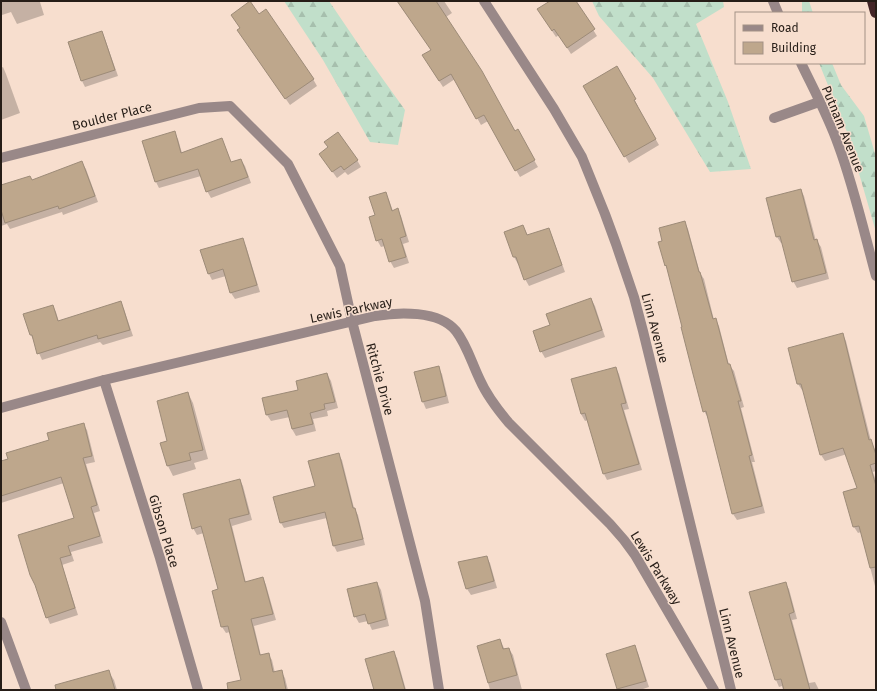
<svg xmlns="http://www.w3.org/2000/svg" width="877" height="691" font-family="'Fira Sans',sans-serif">
	<style>
		.forest { fill: url(#forest-firs) }
		.shadow { fill: #0003 }
		.building { fill: #bea78c; stroke: #9d8b78 }
		.lines { fill: none; stroke-linecap: round; stroke-linejoin: round }
		.minor { stroke: #988; stroke-width: 10 }
		.motorway { stroke: #432527; stroke-width: 12 }
		.labels { text-anchor: middle; dominant-baseline: central; stroke-width: 3; stroke-linejoin: round; paint-order: stroke }
		.street-label { font-size: 13px; fill: #261d17; stroke: #f7dece }
	</style>
	<defs>
		<pattern id="forest-firs" width="22" height="20" patternUnits="userSpaceOnUse"><rect width="22" height="20" fill="#c1dfca"/><path d="M5 1l3.5 6h-7zM16 11l3.5 6h-7z" fill="#a6bfad"/></pattern>
	</defs>
	<rect width="100%" height="100%" fill="#f7dece"/>
	<!-- forest -->
	<g class="forest">
		<path d="M284 1H329L367 57 405 110 398 145 370 142 323 60Z"/>
		<path d="M592 1H723L724 7 696 24 728 102 751 169 710 172 653 78 599 16Z"/>
		<path d="M802 1H809L813 13H802Z"/>
		<path d="M819 63H832L841 85 864 116 876 157V232L847 132Z"/>
	</g>
	<!-- shadow -->
	<g class="shadow">
		<path d="M1 1H43L40 2 44 15 17 24 11 12 2 15 1 14Z"/>
		<path d="M397 1H444L452 13 446 17 515 132 517 131 538 167 520 177 488 121 481 125 455 79 443 87 427 62 432 50Z"/>
		<path d="M552 1H575L597 36 571 54 559 35 556 37 542 16Z"/>
		<path d="M259 15 313 79 317 86 290 105 242 36 240 28 232 16Z"/>
		<path d="M102 32 105 39 118 76 85 87 82 81 69 43Z"/>
		<path d="M3 67 6 74 20 113 1 120V68Z"/>
		<path d="M617 68 638 106 637 107 659 145 629 163 585 86Z"/>
		<path d="M174 133 178 139 182 153 222 140 225 146 231 163 241 160 245 166 251 183 211 198 207 191 201 176 159 188 156 182Z"/>
		<path d="M324 160H357L361 167 348 175 345 172 337 178Z"/>
		<path d="M82 163 86 169 98 202 63 215 62 212 10 229 7 224 1 226V186L32 181Z"/>
		<path d="M801 190 804 196 816 241H817L821 247 829 279 797 288 793 281 783 243H781L777 237 767 198Z"/>
		<path d="M385 193 389 200 393 211 397 210 401 216 409 242 403 244 409 263 394 268 390 261 385 246 381 247 377 240 376 216Z"/>
		<path d="M685 223 688 229 700 273 704 279 714 320 715 319 719 326 729 365 734 371 744 407 741 408 755 462H752L765 513 737 520 733 514 708 418 704 411 668 270 666 265 663 242Z"/>
		<path d="M523 226 528 236 548 229 552 236 565 272 529 286 525 279 519 263 518 264 514 257 505 233Z"/>
		<path d="M242 239 246 246 260 292 235 299 231 293 226 276 212 280 209 274Z"/>
		<path d="M591 299 595 306 605 337 545 358 541 351Z"/>
		<path d="M120 302 124 309 133 336 103 345 100 342 42 360 31 335 53 306 56 312 59 322Z"/>
		<path d="M843 335 846 341 871 441 876 452V471L873 472 876 481V590L861 532 858 533 854 527 858 489 847 454 825 461 821 455 804 390H802L798 384 789 349Z"/>
		<path d="M438 367 442 374 449 403 426 409 423 402 415 373Z"/>
		<path d="M616 368 619 374 629 409 624 410 642 470 607 480 604 474 588 420 585 421 581 414 572 379Z"/>
		<path d="M327 374 331 381 338 408 327 411 328 416 313 419 316 431 296 436 292 429 290 417 271 421 267 415 264 399 299 390Z"/>
		<path d="M188 393 193 403 208 459 194 463 196 469 173 476 168 466 169 442Z"/>
		<path d="M83 424 87 430 95 462 86 464 100 511 94 513 103 543 71 552 74 561 62 565 78 615 50 624 47 617 36 584 75 519 64 483 1 503V462L50 440Z"/>
		<path d="M338 454 342 460 354 508 358 515 365 545 337 552 334 546 327 518 284 528 281 523 316 486Z"/>
		<path d="M240 480 243 486 252 520 232 526 246 583 263 578 266 585 276 620 254 626 261 656 268 654 272 660 275 673 281 671 285 678 288 690H257L230 632 226 633 222 627 213 592 219 590 204 533 197 535 193 528Z"/>
		<path d="M486 557 490 563 497 588 471 595 467 589 460 563Z"/>
		<path d="M377 583 381 590 389 626 372 630 368 621 359 623 355 616Z"/>
		<path d="M785 583 789 589 797 619 792 620 809 683 815 682 819 690H783L782 686 779 687 776 680 751 592Z"/>
		<path d="M500 640 505 650 509 649 513 655 522 690H490L478 646Z"/>
		<path d="M634 646 638 653 649 687 640 690H619L608 654Z"/>
		<path d="M393 652 397 658 406 690H375Z"/>
		<path d="M108 671 114 680 117 690H63Z"/>
	</g>
	<!-- building -->
	<g class="building">
		<path d="M250 1 259 14 266 9 314 79 285 99 237 30 240 28 231 15Z"/>
		<path d="M397 1H436L482 71 515 131 518 129 535 160 515 171 484 115 476 119 451 74 439 81 422 55 431 50Z"/>
		<path d="M550 1H576L595 29 567 48 554 29 552 31 537 9Z"/>
		<path d="M102 31 115 70 81 81 68 42Z"/>
		<path d="M617 66 636 99 634 100 656 139 624 157 583 86Z"/>
		<path d="M175 131 181 153 222 138 231 162 241 159 248 177 206 192 198 169 155 182 142 141Z"/>
		<path d="M338 132 358 160 344 170 341 166 332 172 319 154 328 147 324 142Z"/>
		<path d="M82 161 95 196 59 209 58 206 5 223 1 210V185L30 176 32 180Z"/>
		<path d="M801 189 814 240 817 239 826 273 792 282 780 236 776 237 766 198Z"/>
		<path d="M386 192 392 211 398 208 406 236 400 238 406 257 389 262 382 239 376 241 369 217 375 215 369 197Z"/>
		<path d="M685 221 699 272H700L713 319 716 318 728 364H730L741 401H738L752 455 749 456 762 506 732 514 706 411 703 412 693 374 681 327H682L666 265 665 266 658 242 662 241 659 228Z"/>
		<path d="M523 225 527 235 549 228 562 265 524 280 516 257H513L504 232Z"/>
		<path d="M243 238 257 285 230 293 223 269 208 274 200 250Z"/>
		<path d="M591 298 602 330 540 352 533 331 550 325 546 314Z"/>
		<path d="M121 301 130 330 98 339 97 335 37 354 32 335H30L23 314 53 305 58 321Z"/>
		<path d="M843 333 869 440 871 439 876 455V463L870 465 876 486V567L870 568 859 526 853 527 843 492 857 488 843 448 820 455 801 384H797L788 348Z"/>
		<path d="M439 366 446 396 422 402 414 372Z"/>
		<path d="M616 367 626 403 621 404 639 464 603 474 585 413 581 414 571 379Z"/>
		<path d="M327 373 335 402 324 404 325 409 310 413 313 424 292 429 287 410 266 415 262 398 298 390 296 381Z"/>
		<path d="M188 392 203 450 189 453 191 460 167 466 160 443 167 441 157 401Z"/>
		<path d="M84 423 92 456 83 458 97 505 91 507 100 536 68 546 71 555 60 558 75 608 46 618 35 585 30 575 18 535 74 518 61 477 1 496V461L8 459 6 453 49 440 47 433Z"/>
		<path d="M339 453 353 508H355L363 539 333 546 325 512 280 523 273 497 315 486 308 461Z"/>
		<path d="M240 479 249 514 229 519 245 582 263 577 273 614 251 619 260 655 269 653 273 672 282 670 286 690H228L227 683 241 680 228 626 221 627 212 591 218 589 201 526 192 529 183 494Z"/>
		<path d="M487 556 494 581 466 589 458 562Z"/>
		<path d="M377 582 386 619 368 624 365 614 354 617 347 589Z"/>
		<path d="M786 582 794 612 789 614 810 690H784L781 679 775 680 749 592Z"/>
		<path d="M500 639 503 649 509 648 517 675 488 683 477 646Z"/>
		<path d="M635 645 646 681 617 689 606 654Z"/>
		<path d="M394 651 405 690H374L365 659Z"/>
		<path d="M109 670 115 690H56L55 685Z"/>
	</g>
	<g class="lines">
		<!-- minor -->
		<g class="minor">
			<path d="M484 1 554 109 582 157 605 214 616 244 634 297 643 331 731 690"/>
			<path d="M773 1 778 13"/>
			<path d="M801 63C814 90 828 116 838 144 854 187 864 232 876 276"/>
			<path d="M774 118 819 102"/>
			<path d="M1 158 199 108 230 106 288 164 340 266 352 321 425 601 439 690"/>
			<path d="M104 380 160 558 198 690"/>
			<path d="M1 408 104 380 375 316C398 312 439 310 456 331 467 345 472 364 480 380 487 396 498 410 509 423L610 524 624 540 635 555 677 627 714 690"/>
			<path d="M1 622 26 690"/>
		</g>
		<!-- motorway -->
		<path class="motorway" d="M873 1 876 12"/>
	</g>
	<g class="labels">
		<!-- street labels -->
		<g class="street-label">
			<text transform="translate(112 116) rotate(-14)">Boulder Place</text>
			<text transform="translate(843 129) rotate(68)">Putnam Avenue</text>
			<text transform="translate(351 310) rotate(-12)">Lewis Parkway</text>
			<text transform="translate(655 328) rotate(75)">Linn Avenue</text>
			<text transform="translate(380 379) rotate(75)">Ritchie Drive</text>
			<text transform="translate(164 531) rotate(73)">Gibson Place</text>
			<text transform="translate(656 568) rotate(58)">Lewis Parkway</text>
			<text transform="translate(732 643) rotate(76)">Linn Avenue</text>
		</g>
	</g>
	<!-- border -->
	<rect width="877" height="691" fill="none" stroke="#261d17" stroke-width="4"/>
	<!-- legend -->
	<rect x="735" y="12" width="130" height="52" fill="#f7dece" stroke="#a39185"/>
	<rect x="743" y="25" width="20" height="6" fill="#998888" stroke="#a39185"/>
	<text x="771" y="32" font-size="12" fill="#261d17">Road</text>
	<rect x="743" y="42" width="20" height="12" fill="#bea78c" stroke="#a39185"/>
	<text x="771" y="52" font-size="12" fill="#261d17">Building</text>
</svg>
